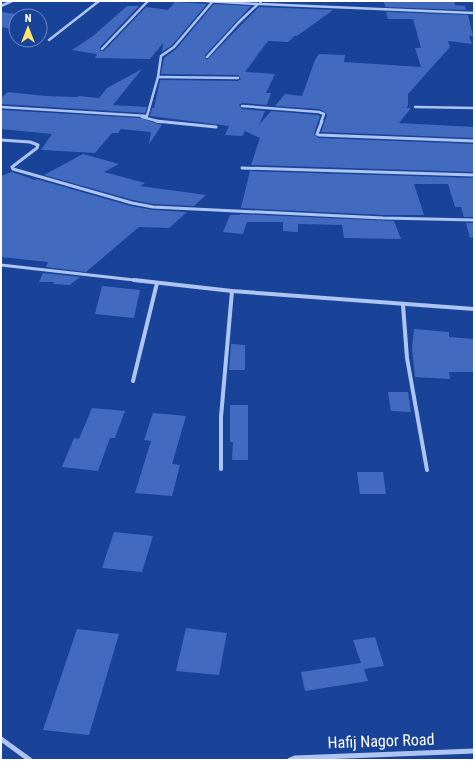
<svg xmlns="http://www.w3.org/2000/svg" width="475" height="761" font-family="'Roboto Condensed',sans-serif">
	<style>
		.building { fill: #426bc0 }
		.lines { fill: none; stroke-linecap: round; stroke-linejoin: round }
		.minor-far3 { stroke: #aec5f1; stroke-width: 2.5 }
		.minor-far2 { stroke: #aec5f1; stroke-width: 3 }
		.minor-far1 { stroke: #aec5f1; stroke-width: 4 }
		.minor { stroke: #aec5f1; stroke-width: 5 }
		.labels { text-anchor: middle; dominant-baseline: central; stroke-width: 3; stroke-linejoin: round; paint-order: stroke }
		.near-street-label { font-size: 16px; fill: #fff; stroke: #194299 }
	</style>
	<rect width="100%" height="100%" fill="#194299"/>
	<!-- building -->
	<g class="building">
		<path d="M384 1H456L454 5 465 6 466 10 385 7Z"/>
		<path d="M175 2 207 4 172 45 162 52 163 43 150 59 95 58 97 54 72 50 93 36 127 6H139L100 47V51H104L146 7 168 10Z"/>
		<path d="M214 4 251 6 205 55V58L207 60 259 7 333 10 297 36H294L292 39 288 42 268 41 245 72 275 74 266 93H271L267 105 242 103 239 105 242 109 265 111 259 125 271 111 318 115 320 116 314 134 319 138 474 144V172L251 165 260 138 245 131 242 136 225 135 229 126 150 116 152 108H154L160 80 238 81 241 79 238 75 161 74 164 58 176 49Z"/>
		<path d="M1 12 16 14V30L1 27Z"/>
		<path d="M386 12 468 15 473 36H469L472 44 448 41 450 47 408 94V106L406 108H411L399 123 474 127V138L321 132 327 115 325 112 319 109 275 106 285 94 302 96 315 60 319 54 345 55 344 62 421 67 415 48H421L413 19H388Z"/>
		<path d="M142 69 113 105 147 107 145 113 1 104V98L8 92 45 96 77 97 79 96 99 98 107 88Z"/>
		<path d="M1 110 140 118 162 125 149 144 151 132 121 129 118 133H112L95 153 41 150 52 134 1 129Z"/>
		<path d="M83 154 119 164 104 172 145 183 140 186 206 195 194 206 153 204 133 200 44 175Z"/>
		<path d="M250 171 474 178V217H464L461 207H455L448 184H414L424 215H383L241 208Z"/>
		<path d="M12 172 35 180 36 179 131 206 153 210 187 212 169 228 139 227 86 272 46 267 48 262 1 257V176Z"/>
		<path d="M240 214 394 221 401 239 344 238 342 225 298 224V232L283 231V222H247L243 234 223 232 230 215H240Z"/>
		<path d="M466 223H474V237L470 238Z"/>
		<path d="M43 273 80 277 70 285 53 284 54 282H39Z"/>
		<path d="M102 286 140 290 134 318 95 314Z"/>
		<path d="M414 329 449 332V337L474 339V372H449L450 379 415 377 412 348Z"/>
		<path d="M231 344 245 345V370H229Z"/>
		<path d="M388 392H408L411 412 391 411Z"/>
		<path d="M230 405H248V460H232L233 442H230Z"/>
		<path d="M92 408 125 411 115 438H110L98 471 62 467 74 438 79 439Z"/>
		<path d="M153 413 186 416 172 464 180 465 172 496 135 493 151 441 144 440Z"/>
		<path d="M357 472H383L386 494H360Z"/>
		<path d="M114 532 153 536 142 572 102 568Z"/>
		<path d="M186 628 227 633 219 675 176 671Z"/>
		<path d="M77 629 119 634 89 735 43 730Z"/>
		<path d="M375 637 384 666 364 669 368 681 305 691 301 672 361 663 353 640Z"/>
	</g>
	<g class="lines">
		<!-- minor-far3 -->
		<g class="minor-far3">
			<path d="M205 1 258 4"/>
			<path d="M261 1 260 4 474 13"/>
			<path d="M1 6 12 1"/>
			<path d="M49 40 99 1"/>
			<path d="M102 49 148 1"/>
			<path d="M207 57 239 22 258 4"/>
			<path d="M158 77 238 78"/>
			<path d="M242 106 319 112 324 114 321 122"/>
			<path d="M1 107 147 116 158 77 161 56 174 47 213 1"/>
			<path d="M415 107 474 108"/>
			<path d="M142 117 161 122"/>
		</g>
		<!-- minor-far2 -->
		<g class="minor-far2">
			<path d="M156 121 216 127"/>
			<path d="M322 121 317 134 319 135 474 141"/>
			<path d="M1 140 30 142 38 145 37 148 12 167 13 169 132 203 153 207 383 218 474 220"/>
			<path d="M242 168 474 175"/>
			<path d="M1 265 143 281"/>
		</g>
		<!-- minor-far1 -->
		<g class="minor-far1">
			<path d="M134 280 232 291 474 309"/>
			<path d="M403 305 407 358 427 470"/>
			<path d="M133 381 157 283"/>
			<path d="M221 469V417L232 291"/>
		</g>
		<!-- minor -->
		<g class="minor">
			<path d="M1 739 30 760"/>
			<path d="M290 760 295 758 474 751"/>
		</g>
	</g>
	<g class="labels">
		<!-- near-street labels -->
		<g class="near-street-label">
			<text transform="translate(381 741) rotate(-2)">Hafij Nagor Road</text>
		</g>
	</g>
	<!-- border -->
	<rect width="475" height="761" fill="none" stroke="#ffffff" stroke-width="4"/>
	<!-- north arrow -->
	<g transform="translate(28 28)"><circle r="19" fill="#194299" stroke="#758ec2"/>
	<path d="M0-3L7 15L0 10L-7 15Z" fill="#ffe66e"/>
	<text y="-6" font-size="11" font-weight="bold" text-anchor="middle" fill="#ffffff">N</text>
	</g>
</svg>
